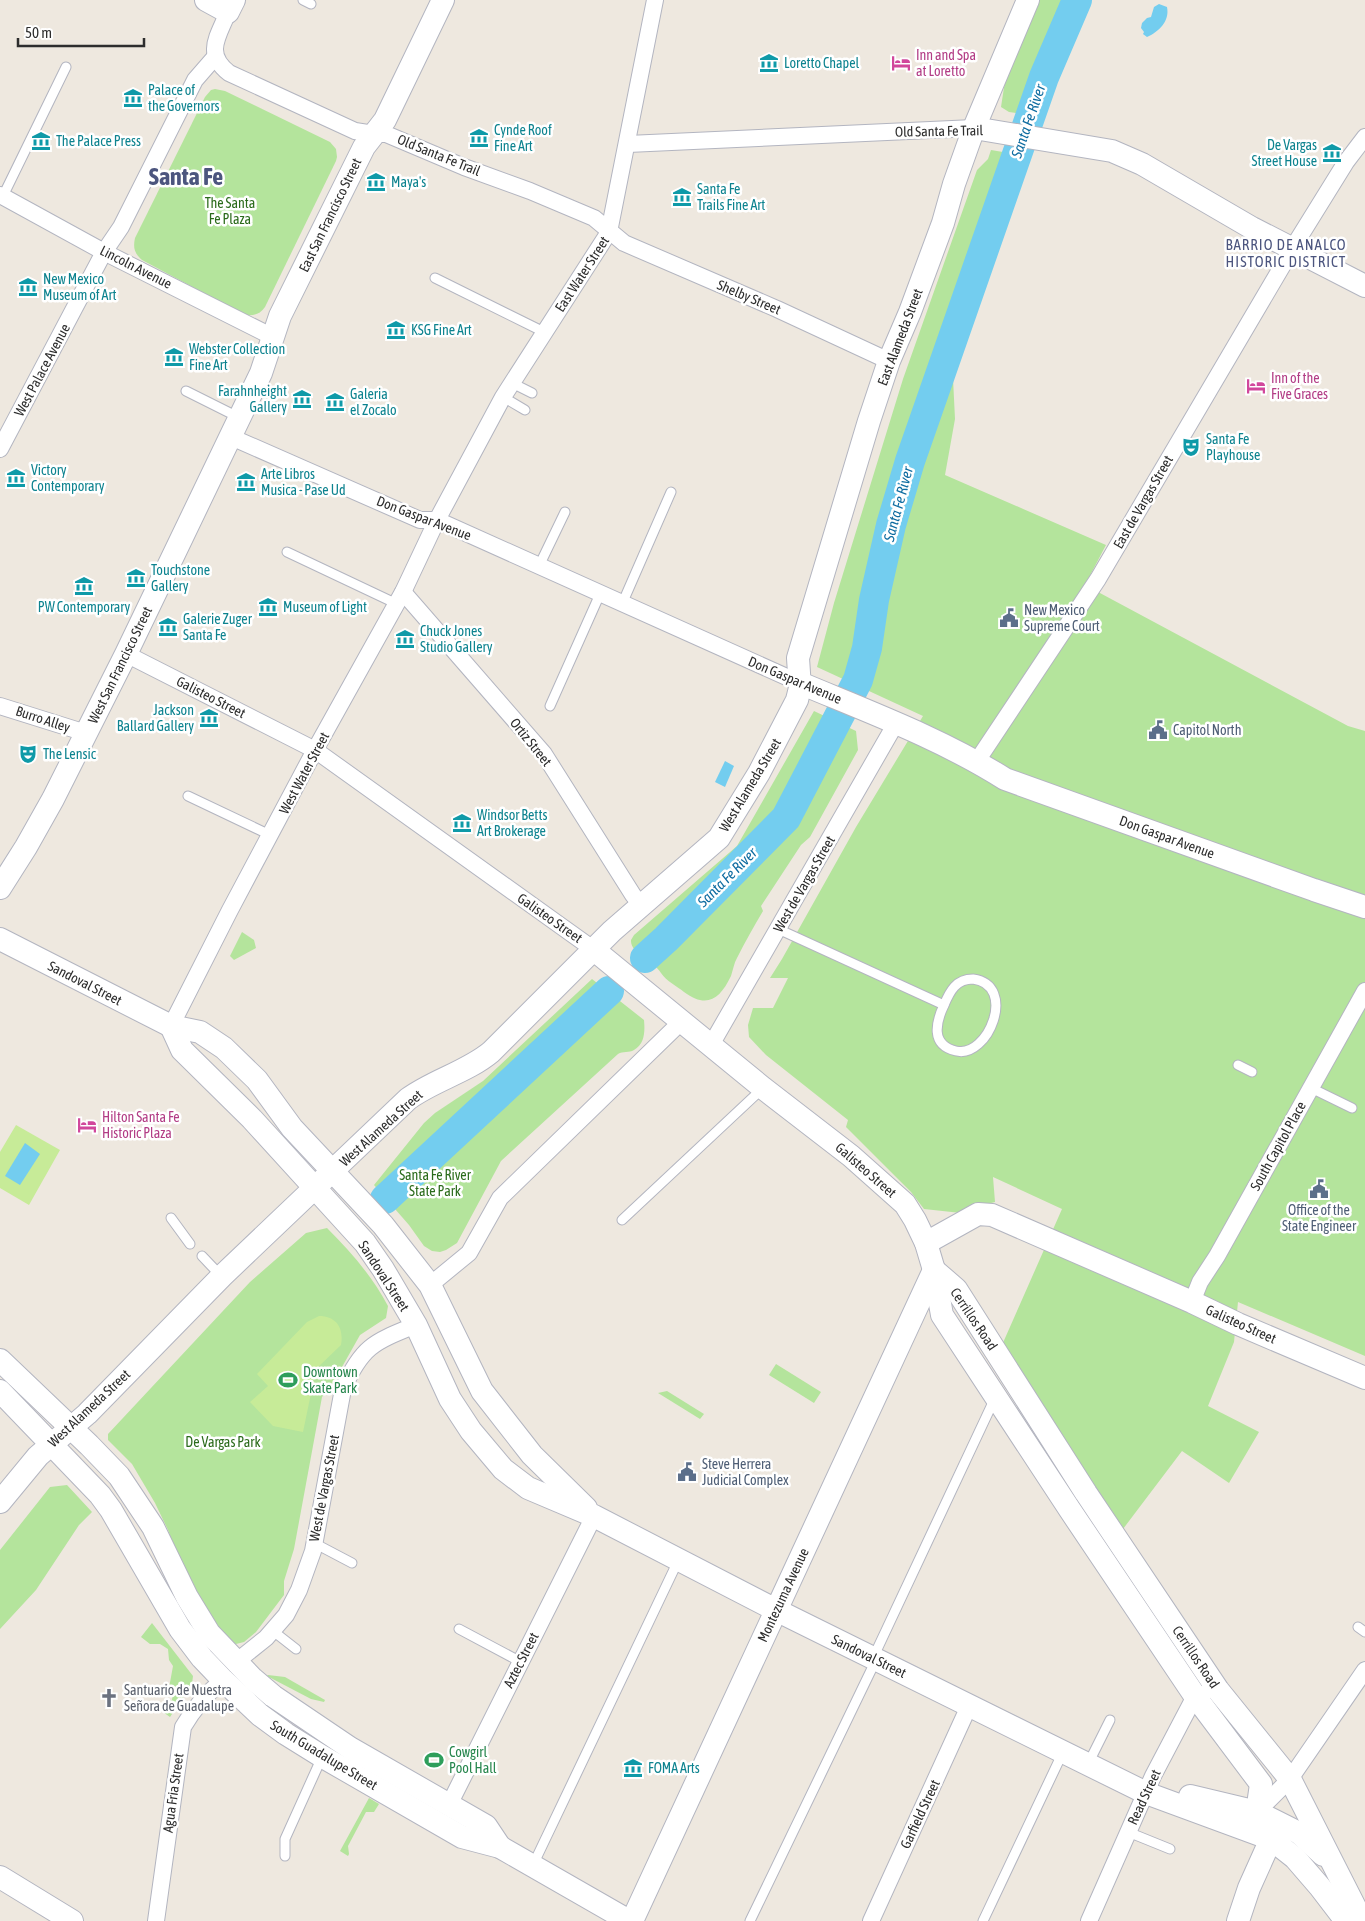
<svg xmlns="http://www.w3.org/2000/svg" width="1365" height="1921" font-family="'Asap Condensed',sans-serif">
	<style>
		.green { fill: #b4e49c }
		.pitch { fill: #c7eb98 }
		.water { fill: #73cdef }
		.lines { fill: none; stroke-linecap: round; stroke-linejoin: round }
		.river { stroke: #73cdef; stroke-width: 30 }
		.lane-casing { stroke: #b3b5c0; stroke-width: 11 }
		.street-casing { stroke: #b3b5c0; stroke-width: 18 }
		.secondary-casing { stroke: #b3b5c0; stroke-width: 24 }
		.lane { stroke: #fff; stroke-width: 9 }
		.street { stroke: #fff; stroke-width: 16 }
		.secondary { stroke: #fff; stroke-width: 22 }
		.labels { text-anchor: middle; dominant-baseline: central; stroke-width: 5; stroke-linejoin: round; paint-order: stroke }
		.hotel-label { font-size: 14px; fill: #b23c85; stroke: #fff; text-anchor: start }
		.culture-label { font-size: 14px; fill: #0d838f; stroke: #fff; text-anchor: start }
		.street-label { font-size: 14px; fill: #2d2d2d; stroke: #fff }
		.park-label { font-size: 14px; fill: #2b6b1b; stroke: #fff }
		.service-label { font-size: 14px; fill: #4e5e75; stroke: #fff; text-anchor: start }
		.leisure-label { font-size: 14px; fill: #27864d; stroke: #fff; text-anchor: start }
		.worship-label { font-size: 14px; fill: #5b616d; stroke: #fff; text-anchor: start }
		.water-label { font-size: 15px; font-style: italic; fill: #0e6ca0; stroke: #fff }
		.neighbourhood-label { font-size: 15px; letter-spacing: 1px; fill: #4c557e; stroke: #fff }
		.town-label { font-size: 24px; font-weight: bold; fill: #4c557e; stroke: #fff }
	</style>
	<rect width="100%" height="100%" fill="#eee8df"/>
	<!-- green -->
	<g class="green">
		<path d="M1038 0H1087L1075 21 1045 117 1009 112 1001 107 1005 81Z"/>
		<path d="M215 89 225 91 330 142 336 149 337 157 336 161 265 307C260 314 254 316 245 315L142 260C134 253 133 247 135 238L205 97 211 90Z"/>
		<path d="M991 150 1028 156 952 358 955 419 945 475 1106 545 1085 585 1348 726 1365 731V1356L1238 1302 1234 1342 1208 1406 1259 1432 1229 1483 1182 1451 1123 1529 1002 1345 1062 1209 993 1177 995 1202 976 1207 961 1213 924 1209 911 1192 846 1127 848 1120 766 1055 749 1037 748 1025 753 1008H773L788 978H770L782 959 856 827 923 716 817 667 834 603 903 379 977 170 988 159Z"/>
		<path d="M814 711 856 731 858 750 810 837 801 845 761 906 763 911C754 926 745 942 737 958 734 963 733 970 731 976 720 999 707 1009 684 992 677 986 666 981 661 973 654 961 630 954 631 940L634 935 737 846Z"/>
		<path d="M242 932 254 940 256 948 234 960 230 956Z"/>
		<path d="M592 979 644 1020C645 1031 645 1044 634 1050 629 1053 623 1051 618 1054L501 1161 457 1243 446 1250 440 1252 432 1251 424 1246 409 1225 374 1185 424 1123 435 1113 483 1081Z"/>
		<path d="M327 1228C351 1252 372 1276 388 1306L386 1318 360 1335 333 1383 322 1397 294 1549 284 1581V1595L256 1632 244 1642 236 1644 230 1643 185 1578 168 1530 155 1503 132 1464 108 1440V1434L250 1282 306 1233Z"/>
		<path d="M776 1364 821 1392 814 1403 769 1375Z"/>
		<path d="M667 1391 704 1414 700 1419 658 1393Z"/>
		<path d="M67 1485 92 1512 79 1525 36 1590 0 1629V1550L50 1487Z"/>
		<path d="M152 1623 193 1676 192 1684 170 1717 160 1710 172 1700 173 1692 169 1688 173 1666 169 1660 168 1649 160 1644H150L141 1637Z"/>
		<path d="M268 1675 285 1677 325 1700 324 1702 311 1699 267 1676Z"/>
		<path d="M369 1798 379 1804 374 1812H366L348 1846 349 1854 348 1856 340 1851Z"/>
	</g>
	<!-- pitch -->
	<g class="pitch">
		<path d="M16 1125 60 1150 29 1205 0 1188V1152Z"/>
		<path d="M319 1316C337 1316 344 1329 341 1345L316 1369 303 1432 273 1426 250 1402 268 1386 257 1374 307 1322Z"/>
	</g>
	<!-- water -->
	<g class="water">
		<path d="M1159 4 1167 7C1170 22 1158 32 1147 37L1143 34 1144 32 1141 28 1142 23 1147 18 1151 17 1154 7Z"/>
		<path d="M725 761 734 766 725 787 715 782Z"/>
		<path d="M25 1143 40 1154 20 1185 5 1176Z"/>
	</g>
	<g class="lines">
		<!-- river -->
		<g class="river">
			<path d="M645 958 666 939 786 818 858 680 867 648 874 600 891 525 910 461 1044 77 1077 0"/>
			<path d="M385 1199 609 991"/>
		</g>
		<!-- lane casing -->
		<g class="lane-casing">
			<g id="lane">
				<path d="M303 0 311 4"/>
				<path d="M3 196 66 67"/>
				<path d="M435 278 544 332"/>
				<path d="M512 383 532 393"/>
				<path d="M186 391 232 414"/>
				<path d="M503 397 525 410"/>
				<path d="M287 552 397 604"/>
				<path d="M539 566 565 512"/>
				<path d="M622 604 671 492"/>
				<path d="M550 706 600 594"/>
				<path d="M188 796 270 835"/>
				<path d="M778 929 944 1005"/>
				<path d="M973 979C1018 985 988 1059 956 1051 930 1045 936 1022 944 1005 950 991 956 979 973 979Z"/>
				<path d="M1238 1065 1252 1072"/>
				<path d="M1311 1088 1352 1108"/>
				<path d="M171 1218 190 1244"/>
				<path d="M622 1220 763 1088"/>
				<path d="M202 1256 221 1276"/>
				<path d="M314 1543 352 1563"/>
				<path d="M1358 1627 1365 1632"/>
				<path d="M459 1629 521 1662"/>
				<path d="M273 1631 296 1649"/>
				<path d="M873 1658 995 1398"/>
				<path d="M1088 1764 1110 1720"/>
				<path d="M1128 1832 1170 1849"/>
				<path d="M285 1856V1839L322 1757"/>
				<path d="M533 1865 678 1561"/>
				<path d="M750 1921 876 1660"/>
				<path d="M983 1921 1063 1752"/>
			</g>
		</g>
		<!-- street casing -->
		<g class="street-casing">
			<g id="street">
				<path d="M228 12C218 37 204 53 229 73L355 131 374 134H386L464 167 530 191 594 218 624 243 777 309 889 361"/>
				<path d="M628 144 974 128"/>
				<path d="M0 195 104 252 273 337"/>
				<path d="M231 437 420 520H437L800 683"/>
				<path d="M0 449 104 252 121 227 195 80 215 57"/>
				<path d="M403 592 544 754 633 895 641 905"/>
				<path d="M126 654 315 750 593 949"/>
				<path d="M0 706 86 733"/>
				<path d="M977 761 1098 579 1297 241 1346 162 1365 137"/>
				<path d="M171 1026 230 910 315 750 403 592 437 520 503 397 609 232 655 0"/>
				<path d="M711 1045 896 723"/>
				<path d="M430 1285 469 1253 500 1198 681 1022"/>
				<path d="M1192 1302 1200 1282 1217 1256 1365 991"/>
				<path d="M236 1662 266 1638 286 1615 299 1590 313 1551 343 1389C362 1346 374 1342 416 1325"/>
				<path d="M449 1805 594 1516"/>
				<path d="M1257 1812 1290 1779 1365 1670"/>
				<path d="M156 1921 183 1727C194 1708 206 1694 223 1680"/>
				<path d="M871 1921 969 1706"/>
				<path d="M1089 1921 1153 1776 1195 1696 1203 1694"/>
			</g>
		</g>
		<!-- secondary casing -->
		<g class="secondary-casing">
			<g id="secondary">
				<path d="M206 0 228 12 234 0"/>
				<path d="M974 128 1112 151 1142 164 1252 228 1365 286"/>
				<path d="M800 683C869 712 942 739 1005 779L1314 890 1365 907"/>
				<path d="M0 888 26 847 53 799 126 654 261 373 280 316 364 147 385 120 443 0"/>
				<path d="M0 939 171 1026 200 1032 224 1048 257 1080 292 1128 383 1225 430 1285 482 1391 532 1455 586 1508"/>
				<path d="M593 949 763 1088 851 1156 905 1204 915 1220 926 1243 934 1270 942 1315 1070 1510 1195 1696 1261 1784 1257 1812"/>
				<path d="M171 1026 182 1050 252 1119 365 1243 383 1269 416 1325 450 1399 471 1431 503 1469 528 1488 594 1516 776 1610 1146 1793 1271 1839 1295 1858 1320 1887 1346 1921"/>
				<path d="M926 1243 978 1214 992 1215 1192 1302 1238 1324 1365 1378"/>
				<path d="M934 1270 956 1289 1086 1493 1218 1690 1290 1779 1355 1907 1360 1921"/>
				<path d="M0 1360 89 1445 119 1476 153 1527 187 1597 209 1633 253 1679 273 1696 350 1748 486 1826 500 1847"/>
				<path d="M0 1391 100 1495 111 1510 180 1629 202 1658 223 1680 260 1715 286 1734 323 1757 462 1837 500 1847 629 1921"/>
				<path d="M0 1502 38 1456 87 1414 222 1276 408 1099C434 1080 467 1072 491 1052L612 931 719 838 759 773 797 700 800 688 798 658 869 421 889 361 910 312 943 223 954 184 974 128 1028 0"/>
				<path d="M1190 1796 1257 1812 1299 1833 1323 1855"/>
				<path d="M0 1877 72 1921"/>
				<path d="M632 1921 934 1270"/>
				<path d="M1238 1921 1249 1888 1271 1839"/>
			</g>
		</g>
		<!-- lane -->
		<use href="#lane" class="lane"/>
		<!-- street -->
		<use href="#street" class="street"/>
		<!-- secondary -->
		<use href="#secondary" class="secondary"/>
	</g>
	<!-- icons -->
	<defs>
		<g id="museum-bare" transform="scale(1.5)"><path d="M0-6L6-3V-2H-6V-3ZM-5-1h2V3h-2ZM-1-1h2V3h-2ZM3-1h2V3H3ZM-6 4H6V6H-6Z" fill="#0f9aa8" stroke="#fff" stroke-width="2.5" paint-order="stroke"/></g>
		<g id="hotel-bare" transform="scale(1.5)"><path d="M-6-4.5h1.5V1H6V5H4.5V3h-9V5H-6ZM-4 0a1.8 1.8 0 1 1 3.6 0ZM.5 0V-2.5h3Q6-2.5 6 0Z" fill="#d1479c" stroke="#fff" stroke-width="2.5" paint-order="stroke"/></g>
		<g id="theatre-bare" transform="scale(1.5)"><path d="M-5-5.5Q0-4 5-5.5V0Q5 5 0 6Q-5 5-5 0ZM-3.3-2.5H-1v1.5H-3.3ZM1-2.5H3.3v1.5H1ZM-2.8 1Q0 5.5 2.8 1Z" fill="#0f9aa8" stroke="#fff" stroke-width="2.5" paint-order="stroke"/></g>
		<g id="civic-bare" transform="scale(1.5)"><path d="M-.6-6.5H3V-4.5H.6V-3L4-1V1h2V6H-6V1h2V-1L-.6-3ZM-1.2 2.5V6h2.4V2.5Z" fill="#5c6f8a" stroke="#fff" stroke-width="2.5" paint-order="stroke"/></g>
		<g id="stadium-bare" transform="scale(1.5)"><path d="M0-5a6.5 5 0 1 0 0 10a6.5 5 0 1 0 0-10ZM-3.5-1.8h7v3.6h-7Z" fill="#2e9e5b" stroke="#fff" stroke-width="2.5" paint-order="stroke"/></g>
		<g id="church-bare" transform="scale(1.5)"><path d="M-1.2-6h2.4v3.5h3.3v2.4h-3.3V6h-2.4V-.1h-3.3v-2.4h3.3Z" fill="#6b7280" stroke="#fff" stroke-width="2.5" paint-order="stroke"/></g>
	</defs>
	<g fill-rule="evenodd">
		<use href="#museum-bare" x="769" y="63"/>
		<use href="#hotel-bare" x="901" y="63"/>
		<use href="#museum-bare" x="133" y="98"/>
		<use href="#museum-bare" x="479" y="138"/>
		<use href="#museum-bare" x="41" y="141"/>
		<use href="#museum-bare" x="1332" y="153"/>
		<use href="#museum-bare" x="376" y="182"/>
		<use href="#museum-bare" x="682" y="197"/>
		<use href="#museum-bare" x="28" y="287"/>
		<use href="#museum-bare" x="396" y="330"/>
		<use href="#museum-bare" x="174" y="357"/>
		<use href="#hotel-bare" x="1256" y="386"/>
		<use href="#museum-bare" x="302" y="399"/>
		<use href="#museum-bare" x="335" y="402"/>
		<use href="#theatre-bare" x="1191" y="447"/>
		<use href="#museum-bare" x="16" y="478"/>
		<use href="#museum-bare" x="246" y="482"/>
		<use href="#museum-bare" x="136" y="578"/>
		<use href="#museum-bare" x="84" y="586"/>
		<use href="#museum-bare" x="268" y="607"/>
		<use href="#civic-bare" x="1009" y="618"/>
		<use href="#museum-bare" x="168" y="627"/>
		<use href="#museum-bare" x="405" y="639"/>
		<use href="#museum-bare" x="209" y="718"/>
		<use href="#civic-bare" x="1158" y="730"/>
		<use href="#theatre-bare" x="28" y="754"/>
		<use href="#museum-bare" x="462" y="823"/>
		<use href="#hotel-bare" x="87" y="1125"/>
		<use href="#civic-bare" x="1319" y="1189"/>
		<use href="#stadium-bare" x="288" y="1380"/>
		<use href="#civic-bare" x="687" y="1472"/>
		<use href="#church-bare" x="109" y="1698"/>
		<use href="#stadium-bare" x="434" y="1760"/>
		<use href="#museum-bare" x="633" y="1768"/>
	</g>
	<g class="labels">
		<!-- hotel labels -->
		<g class="hotel-label">
			<text x="916" y="55">Inn and Spa<tspan x="916" dy="16">at Loretto</tspan></text>
			<text x="1271" y="378">Inn of the<tspan x="1271" dy="16">Five Graces</tspan></text>
			<text x="102" y="1117">Hilton Santa Fe<tspan x="102" dy="16">Historic Plaza</tspan></text>
		</g>
		<!-- culture labels -->
		<g class="culture-label">
			<text x="784" y="63">Loretto Chapel</text>
			<text x="148" y="90">Palace of<tspan x="148" dy="16">the Governors</tspan></text>
			<text x="494" y="130">Cynde Roof<tspan x="494" dy="16">Fine Art</tspan></text>
			<text x="56" y="141">The Palace Press</text>
			<text x="1317" y="145" text-anchor="end">De Vargas<tspan x="1317" dy="16">Street House</tspan></text>
			<text x="391" y="182">Maya's</text>
			<text x="697" y="189">Santa Fe<tspan x="697" dy="16">Trails Fine Art</tspan></text>
			<text x="43" y="279">New Mexico<tspan x="43" dy="16">Museum of Art</tspan></text>
			<text x="411" y="330">KSG Fine Art</text>
			<text x="189" y="349">Webster Collection<tspan x="189" dy="16">Fine Art</tspan></text>
			<text x="287" y="391" text-anchor="end">Farahnheight<tspan x="287" dy="16">Gallery</tspan></text>
			<text x="350" y="394">Galeria<tspan x="350" dy="16">el Zocalo</tspan></text>
			<text x="1206" y="439">Santa Fe<tspan x="1206" dy="16">Playhouse</tspan></text>
			<text x="31" y="470">Victory<tspan x="31" dy="16">Contemporary</tspan></text>
			<text x="261" y="474">Arte Libros<tspan x="261" dy="16">Musica - Pase Ud</tspan></text>
			<text x="151" y="570">Touchstone<tspan x="151" dy="16">Gallery</tspan></text>
			<text x="84" y="607" text-anchor="middle">PW Contemporary</text>
			<text x="283" y="607">Museum of Light</text>
			<text x="183" y="619">Galerie Zuger<tspan x="183" dy="16">Santa Fe</tspan></text>
			<text x="420" y="631">Chuck Jones<tspan x="420" dy="16">Studio Gallery</tspan></text>
			<text x="194" y="710" text-anchor="end">Jackson<tspan x="194" dy="16">Ballard Gallery</tspan></text>
			<text x="43" y="754">The Lensic</text>
			<text x="477" y="815">Windsor Betts<tspan x="477" dy="16">Art Brokerage</tspan></text>
			<text x="648" y="1768">FOMA Arts</text>
		</g>
		<!-- street labels -->
		<g class="street-label">
			<text transform="translate(939 131) rotate(-1)">Old Santa Fe Trail</text>
			<text transform="translate(439 155) rotate(22)">Old Santa Fe Trail</text>
			<text transform="translate(330 215) rotate(-64)">East San Francisco Street</text>
			<text transform="translate(136 267) rotate(27)">Lincoln Avenue</text>
			<text transform="translate(582 274) rotate(-57)">East Water Street</text>
			<text transform="translate(749 297) rotate(23)">Shelby Street</text>
			<text transform="translate(900 337) rotate(-69)">East Alameda Street</text>
			<text transform="translate(42 370) rotate(-62)">West Palace Avenue</text>
			<text transform="translate(1143 502) rotate(-60)">East de Vargas Street</text>
			<text transform="translate(424 518) rotate(21)">Don Gaspar Avenue</text>
			<text transform="translate(120 665) rotate(-64)">West San Francisco Street</text>
			<text transform="translate(795 680) rotate(23)">Don Gaspar Avenue</text>
			<text transform="translate(211 697) rotate(27)">Galisteo Street</text>
			<text transform="translate(43 719) rotate(18)">Burro Alley</text>
			<text transform="translate(531 742) rotate(51)">Ortiz Street</text>
			<text transform="translate(304 773) rotate(-62)">West Water Street</text>
			<text transform="translate(750 785) rotate(-59)">West Alameda Street</text>
			<text transform="translate(1167 837) rotate(20)">Don Gaspar Avenue</text>
			<text transform="translate(804 884) rotate(-60)">West de Vargas Street</text>
			<text transform="translate(550 918) rotate(35)">Galisteo Street</text>
			<text transform="translate(85 983) rotate(27)">Sandoval Street</text>
			<text transform="translate(381 1128) rotate(-42)">West Alameda Street</text>
			<text transform="translate(1278 1146) rotate(-61)">South Capitol Place</text>
			<text transform="translate(866 1170) rotate(41)">Galisteo Street</text>
			<text transform="translate(384 1276) rotate(57)">Sandoval Street</text>
			<text transform="translate(974 1319) rotate(56)">Cerrillos Road</text>
			<text transform="translate(1241 1324) rotate(24)">Galisteo Street</text>
			<text transform="translate(89 1408) rotate(-43)">West Alameda Street</text>
			<text transform="translate(324 1488) rotate(-79)">West de Vargas Street</text>
			<text transform="translate(783 1595) rotate(-65)">Montezuma Avenue</text>
			<text transform="translate(869 1656) rotate(26)">Sandoval Street</text>
			<text transform="translate(1196 1657) rotate(56)">Cerrillos Road</text>
			<text transform="translate(521 1660) rotate(-63)">Aztec Street</text>
			<text transform="translate(324 1755) rotate(31)">South Guadalupe Street</text>
			<text transform="translate(173 1793) rotate(-82)">Agua Fria Street</text>
			<text transform="translate(1144 1797) rotate(-65)">Read Street</text>
			<text transform="translate(920 1814) rotate(-65)">Garfield Street</text>
		</g>
		<!-- park labels -->
		<g class="park-label">
			<text x="230" y="203">The Santa<tspan x="230" dy="16">Fe Plaza</tspan></text>
			<text x="435" y="1175">Santa Fe River<tspan x="435" dy="16">State Park</tspan></text>
			<text x="223" y="1442">De Vargas Park</text>
		</g>
		<!-- service labels -->
		<g class="service-label">
			<text x="1024" y="610">New Mexico<tspan x="1024" dy="16">Supreme Court</tspan></text>
			<text x="1173" y="730">Capitol North</text>
			<text x="1319" y="1210" text-anchor="middle">Office of the<tspan x="1319" dy="16">State Engineer</tspan></text>
			<text x="702" y="1464">Steve Herrera<tspan x="702" dy="16">Judicial Complex</tspan></text>
		</g>
		<!-- leisure labels -->
		<g class="leisure-label">
			<text x="303" y="1372">Downtown<tspan x="303" dy="16">Skate Park</tspan></text>
			<text x="449" y="1752">Cowgirl<tspan x="449" dy="16">Pool Hall</tspan></text>
		</g>
		<!-- worship labels -->
		<g class="worship-label">
			<text x="124" y="1690">Santuario de Nuestra<tspan x="124" dy="16">Señora de Guadalupe</tspan></text>
		</g>
		<!-- water labels -->
		<g class="water-label">
			<text transform="translate(1028 121) rotate(-71)">Santa Fe River</text>
			<text transform="translate(898 504) rotate(-75)">Santa Fe River</text>
			<text transform="translate(727 877) rotate(-45)">Santa Fe River</text>
		</g>
		<!-- neighbourhood labels -->
		<g class="neighbourhood-label">
			<text x="1286" y="244">BARRIO DE ANALCO<tspan x="1286" dy="17">HISTORIC DISTRICT</tspan></text>
		</g>
		<!-- town labels -->
		<g class="town-label">
			<text x="186" y="176">Santa Fe</text>
		</g>
	</g>
	<!-- scale -->
	<path d="M18 38v8h126v-8" fill="none" stroke="#2d2d2d" stroke-width="2.5"/>
	<text x="25" y="38" font-size="15" fill="#2d2d2d" stroke="#ffffff" stroke-width="4" paint-order="stroke">50 m</text>
</svg>
